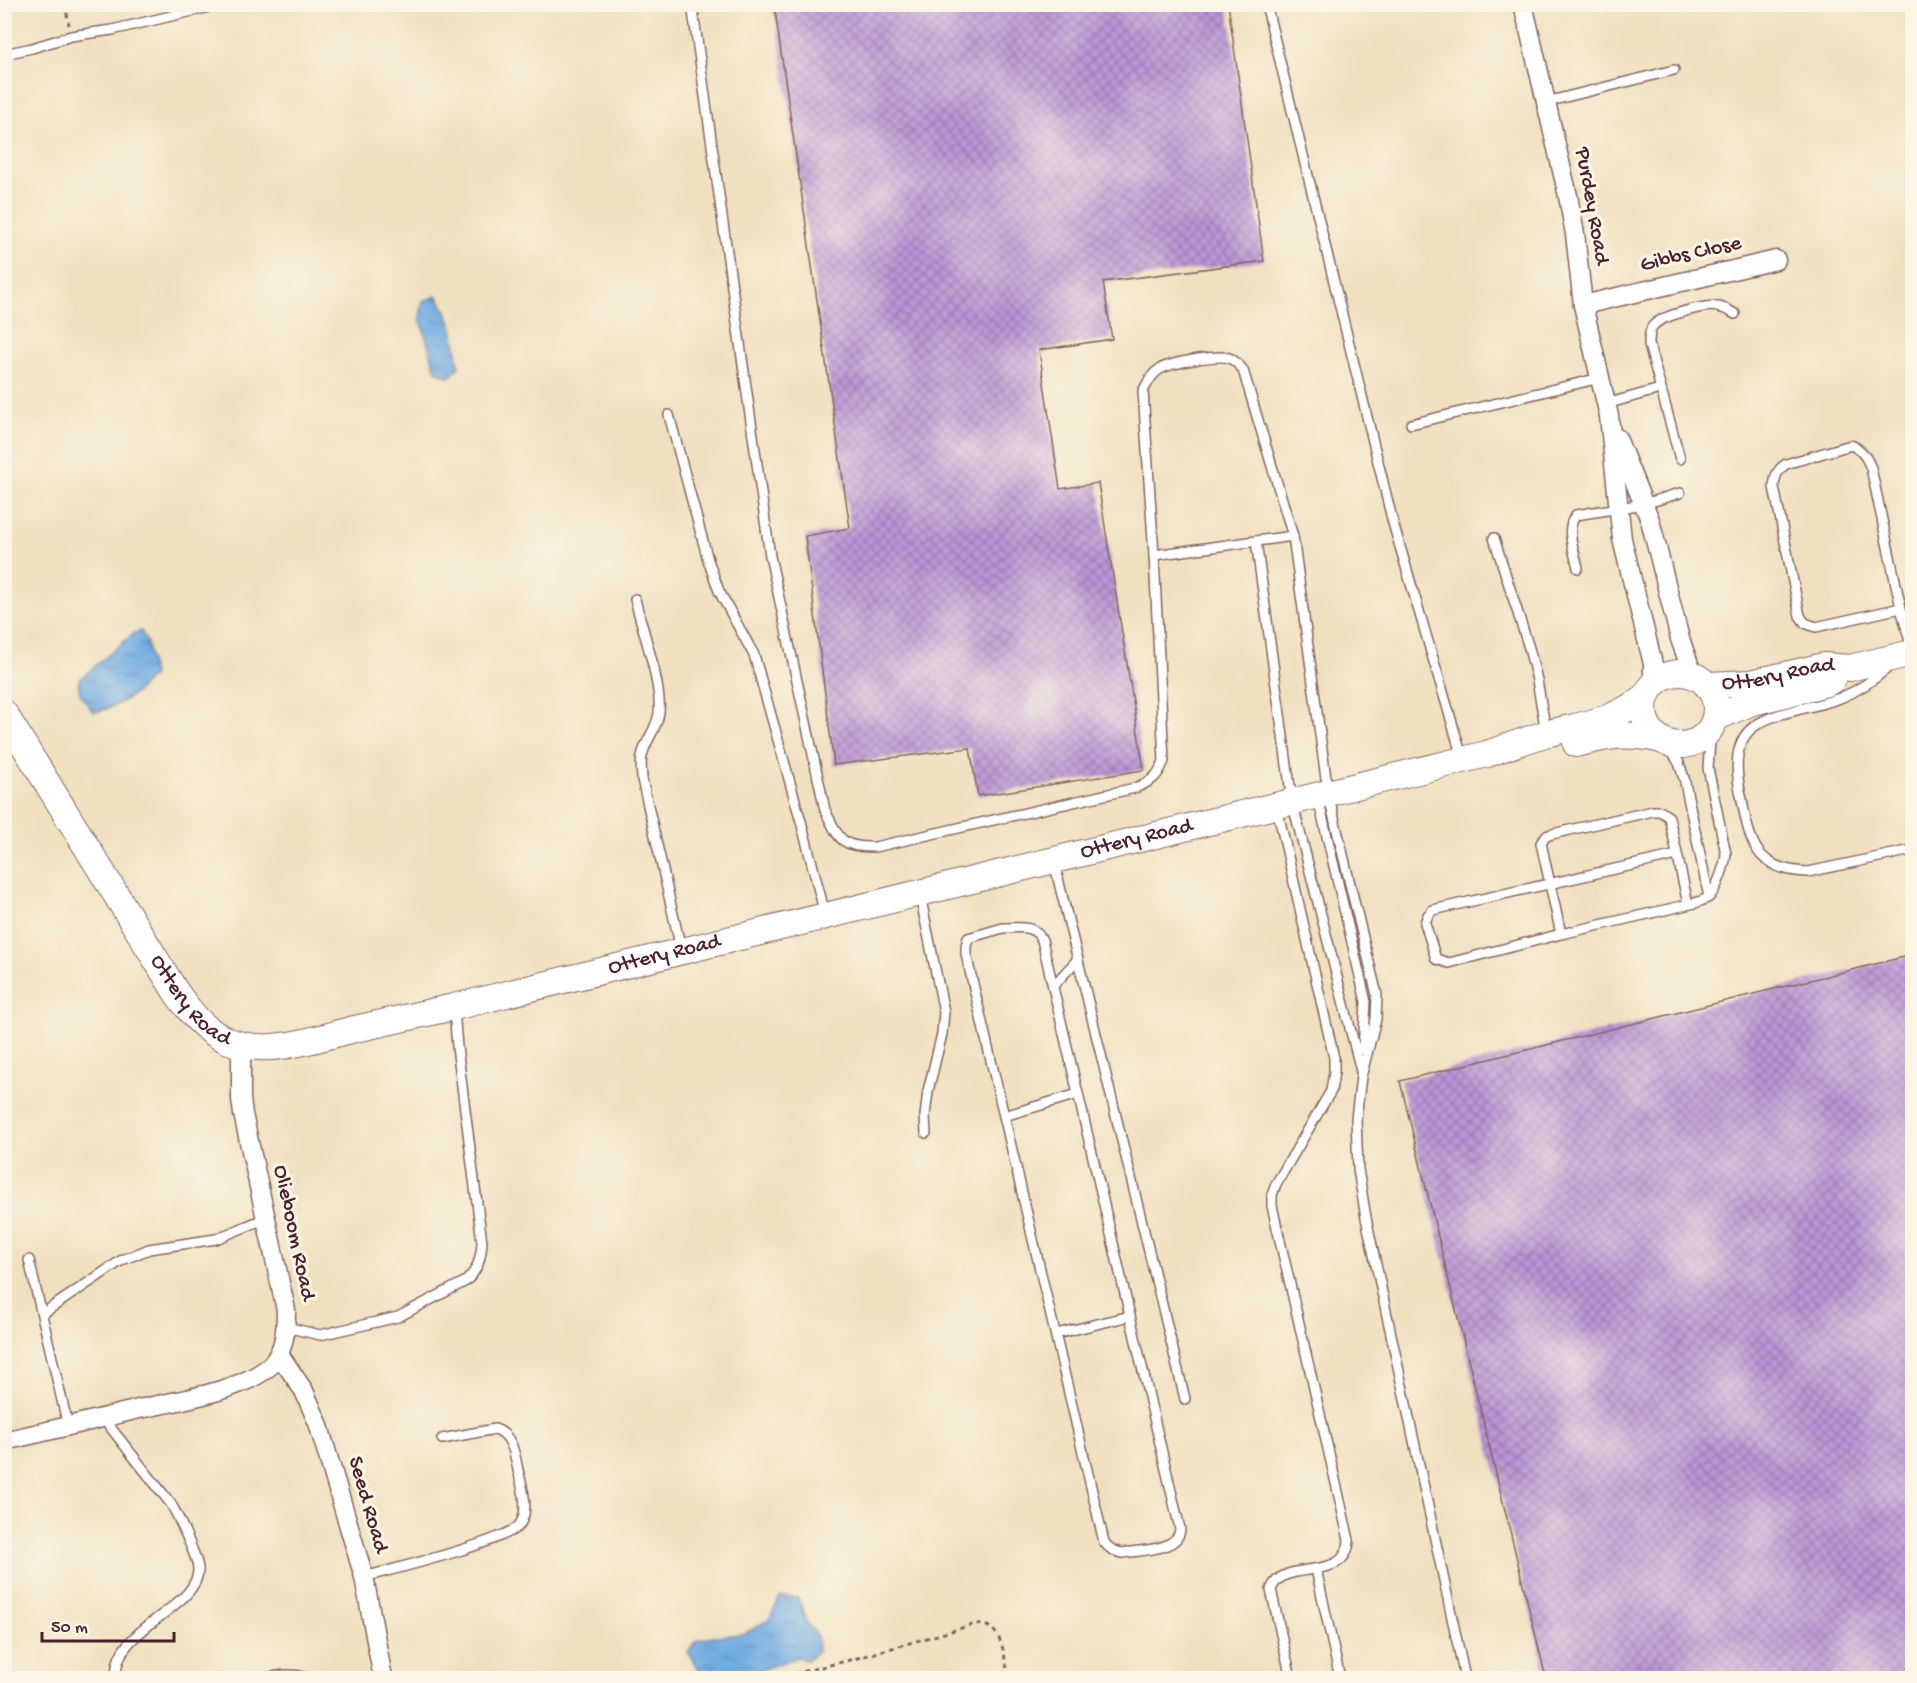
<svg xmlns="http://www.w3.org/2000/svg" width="1917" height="1683" font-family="'Gochi Hand',sans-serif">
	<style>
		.water { fill: url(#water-ripples); stroke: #5d6586; stroke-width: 1.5 }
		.building { fill: url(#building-cross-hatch) }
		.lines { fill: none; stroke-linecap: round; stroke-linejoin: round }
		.lane-casing { stroke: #84635f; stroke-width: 12 }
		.street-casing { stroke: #84635f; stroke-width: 21 }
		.secondary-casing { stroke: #84635f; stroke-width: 28 }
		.path { stroke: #84635f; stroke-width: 3; stroke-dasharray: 4.5 4.5; stroke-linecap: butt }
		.lane { stroke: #fff; stroke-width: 9 }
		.street { stroke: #fff; stroke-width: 18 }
		.secondary { stroke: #fff; stroke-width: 26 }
		.labels { text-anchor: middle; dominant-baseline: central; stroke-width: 6; stroke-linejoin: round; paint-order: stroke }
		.street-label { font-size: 22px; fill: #4a1f2b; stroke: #fcf5e5 }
	</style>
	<defs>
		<pattern id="water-ripples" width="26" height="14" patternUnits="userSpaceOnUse" patternTransform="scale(1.5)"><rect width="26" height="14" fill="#70abe1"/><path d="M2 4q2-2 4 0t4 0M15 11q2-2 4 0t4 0" fill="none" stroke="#5e8bb7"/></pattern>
		<pattern id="building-cross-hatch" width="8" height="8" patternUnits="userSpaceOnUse" patternTransform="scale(1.5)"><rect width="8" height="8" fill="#bb95d6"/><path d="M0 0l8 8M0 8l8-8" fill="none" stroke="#9a79ae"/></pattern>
	</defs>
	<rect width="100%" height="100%" fill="#fcf5e5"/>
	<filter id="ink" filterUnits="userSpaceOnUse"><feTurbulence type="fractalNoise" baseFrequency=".0167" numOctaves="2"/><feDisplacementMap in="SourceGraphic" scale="12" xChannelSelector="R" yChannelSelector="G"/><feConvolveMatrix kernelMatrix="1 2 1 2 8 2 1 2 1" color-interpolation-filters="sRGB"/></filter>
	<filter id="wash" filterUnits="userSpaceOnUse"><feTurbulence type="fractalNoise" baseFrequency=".008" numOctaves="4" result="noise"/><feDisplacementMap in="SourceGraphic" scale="24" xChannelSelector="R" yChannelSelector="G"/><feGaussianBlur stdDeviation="1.35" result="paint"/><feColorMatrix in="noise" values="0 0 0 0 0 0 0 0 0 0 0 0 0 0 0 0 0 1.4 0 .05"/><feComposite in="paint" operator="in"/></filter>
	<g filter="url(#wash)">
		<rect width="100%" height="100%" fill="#efe0bf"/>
		<!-- water -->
		<g class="water">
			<path d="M437 296C453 318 455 340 459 367L449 377 436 371 420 317 423 301Z"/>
			<path d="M141 631 147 643 153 675C139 693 117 708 94 712 86 703 76 693 79 680L133 634Z"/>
			<path d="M780 1597 798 1598 807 1623 817 1635 818 1651 807 1661 798 1657 757 1671 723 1677 701 1673 688 1653 697 1640 718 1636 744 1634 769 1620Z"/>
		</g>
		<g id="blocks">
			<!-- building -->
			<g class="building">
				<path d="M774 4H1228L1264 261 1103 282 1112 339 1039 350 1060 489 1098 483 1144 770 978 796 970 748 834 765 805 536 850 528Z"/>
				<path d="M1912 955V1678H1546L1400 1081Z"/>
			</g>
		</g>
	</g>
	<g filter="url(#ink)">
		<use href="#blocks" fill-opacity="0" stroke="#84635f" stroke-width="1.5"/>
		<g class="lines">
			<!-- lane casing -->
			<g class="lane-casing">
				<g id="lane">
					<path d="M692 4 770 556 825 810C839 839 841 848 875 847L1135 788C1152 781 1157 778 1164 761L1154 555 1143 391C1148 383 1151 374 1160 369 1171 363 1217 354 1229 358 1235 360 1239 365 1243 370L1293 536 1328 793 1377 995 1376 1019 1362 1073"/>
					<path d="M1266 4 1393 523 1463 760"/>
					<path d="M4 54 32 48 71 36 112 30 222 4"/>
					<path d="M1546 102 1674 70"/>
					<path d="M1606 404 1660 389"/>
					<path d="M669 415 708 560 719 591 754 655 802 825 825 914"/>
					<path d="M1411 424 1600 378"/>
					<path d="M1680 459 1649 345C1649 339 1649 333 1652 327 1659 316 1706 304 1718 307 1724 308 1730 311 1735 314"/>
					<path d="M1494 538 1529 648 1537 680 1546 732"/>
					<path d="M1256 541 1292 801 1361 1071"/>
					<path d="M1154 555 1293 536"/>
					<path d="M1578 568C1575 552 1564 529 1576 515L1644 504 1680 493"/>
					<path d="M635 599C642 629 662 684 659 713 657 729 645 741 642 756 640 764 642 771 642 779L681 949"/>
					<path d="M1901 608 1816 627 1805 623 1800 616 1774 487C1775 476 1777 470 1786 464L1851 445C1862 450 1866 456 1871 468L1901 608 1912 649"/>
					<path d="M1890 666C1875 679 1858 691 1840 698 1781 719 1721 709 1741 795 1744 810 1746 826 1752 840 1762 865 1783 871 1808 872L1912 850"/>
					<path d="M1667 744 1679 763 1684 778 1709 897"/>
					<path d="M1318 798 1366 1002 1363 1049"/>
					<path d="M1277 808 1334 1058V1072L1331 1091 1276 1184 1272 1195V1206L1349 1540C1347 1585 1282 1556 1271 1590L1291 1678"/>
					<path d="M1677 855 1433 910 1428 915 1425 923 1436 959 1449 963 1561 934 1695 903C1700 901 1705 900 1709 897 1717 889 1725 865 1726 854L1708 768 1711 729"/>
					<path d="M1054 862 1185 1399"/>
					<path d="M920 895 944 1012 942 1034 928 1091 925 1116 926 1133"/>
					<path d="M1003 928C1019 928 1034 924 1042 940L1180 1529C1179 1551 1140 1550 1123 1553 1114 1552 1109 1549 1104 1542L966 954V946L968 938Z"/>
					<path d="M1561 934 1541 843 1546 836 1552 834 1653 811H1660L1669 817 1688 904"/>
					<path d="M1053 986 1078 959"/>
					<path d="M1362 1068 1356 1119 1358 1169 1366 1218 1465 1678"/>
					<path d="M1004 1116 1078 1094"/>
					<path d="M29 1260 68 1426"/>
					<path d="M42 1314 122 1260 149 1249 216 1239 266 1218"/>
					<path d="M286 1327 320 1335 398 1317 466 1281C478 1270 481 1258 482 1242L457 1047 454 1010"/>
					<path d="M1056 1334 1130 1316"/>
					<path d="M103 1418 171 1504C177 1514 197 1557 198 1568 201 1608 109 1629 117 1678"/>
					<path d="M1316 1569 1340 1678"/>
					<path d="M364 1577C390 1570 509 1541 520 1524 530 1510 522 1486 518 1470 515 1455 512 1434 495 1429L442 1439"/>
					<path d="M266 1678C281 1675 293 1673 307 1678"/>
				</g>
			</g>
			<!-- street casing -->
			<g class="street-casing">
				<g id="street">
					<path d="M1523 4 1568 196 1575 234 1583 305 1609 416 1622 539 1653 664V684"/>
					<path d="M1583 305 1776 260"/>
					<path d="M1617 438 1650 520 1680 639 1693 675"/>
					<path d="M279 1354 304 1391 318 1423 364 1577 383 1678"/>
					<path d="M4 1441C49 1431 94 1420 139 1409 176 1401 242 1391 270 1366 285 1351 286 1330 286 1310L243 1114 241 1099V1045"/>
				</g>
			</g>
			<!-- secondary casing -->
			<g class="secondary-casing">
				<g id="secondary">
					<circle cx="1680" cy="709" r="36"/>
					<path id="s1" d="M1707 685 1751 683 1824 666 1850 668 1912 653"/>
					<path id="s2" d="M4 713 176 992C190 1012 205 1032 229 1041 269 1057 316 1038 355 1029 388 1022 421 1014 454 1007L1487 754C1506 747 1526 740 1545 734 1584 724 1613 722 1646 696"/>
					<path d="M1715 718 1750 703 1827 683 1832 680"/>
					<path d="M1576 744C1609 736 1624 732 1658 739"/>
				</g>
			</g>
			<!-- path -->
			<g class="path">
				<path d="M65 4 69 25"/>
				<path d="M777 1678 854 1659 972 1625C976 1625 983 1624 987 1626 1004 1633 1005 1663 1009 1678"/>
			</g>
			<!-- lane -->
			<use href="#lane" class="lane"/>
			<!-- street -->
			<use href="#street" class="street"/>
			<!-- secondary -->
			<use href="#secondary" class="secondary"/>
		</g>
	</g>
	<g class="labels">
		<!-- street labels -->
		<g class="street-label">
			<text transform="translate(1591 206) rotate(80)">Purdey Road</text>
			<text transform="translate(1691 255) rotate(-13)">Gibbs Close</text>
			<text stroke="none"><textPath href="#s1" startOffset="72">Ottery Road</textPath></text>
			<text stroke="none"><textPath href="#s2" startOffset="1334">Ottery Road</textPath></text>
			<text stroke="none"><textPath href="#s2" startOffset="848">Ottery Road</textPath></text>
			<text stroke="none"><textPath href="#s2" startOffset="344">Ottery Road</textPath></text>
			<text transform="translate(293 1233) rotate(78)">Olieboom Road</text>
			<text transform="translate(367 1505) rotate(74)">Seed Road</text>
		</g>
	</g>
	<!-- margin -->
	<rect width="1917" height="1683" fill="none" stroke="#fcf5e5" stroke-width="24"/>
	<!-- scale -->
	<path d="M42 1632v9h132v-9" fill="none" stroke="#4a1f2b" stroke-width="3"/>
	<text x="51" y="1632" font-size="18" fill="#4a1f2b" stroke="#fcf5e5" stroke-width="4.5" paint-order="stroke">50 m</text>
</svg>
